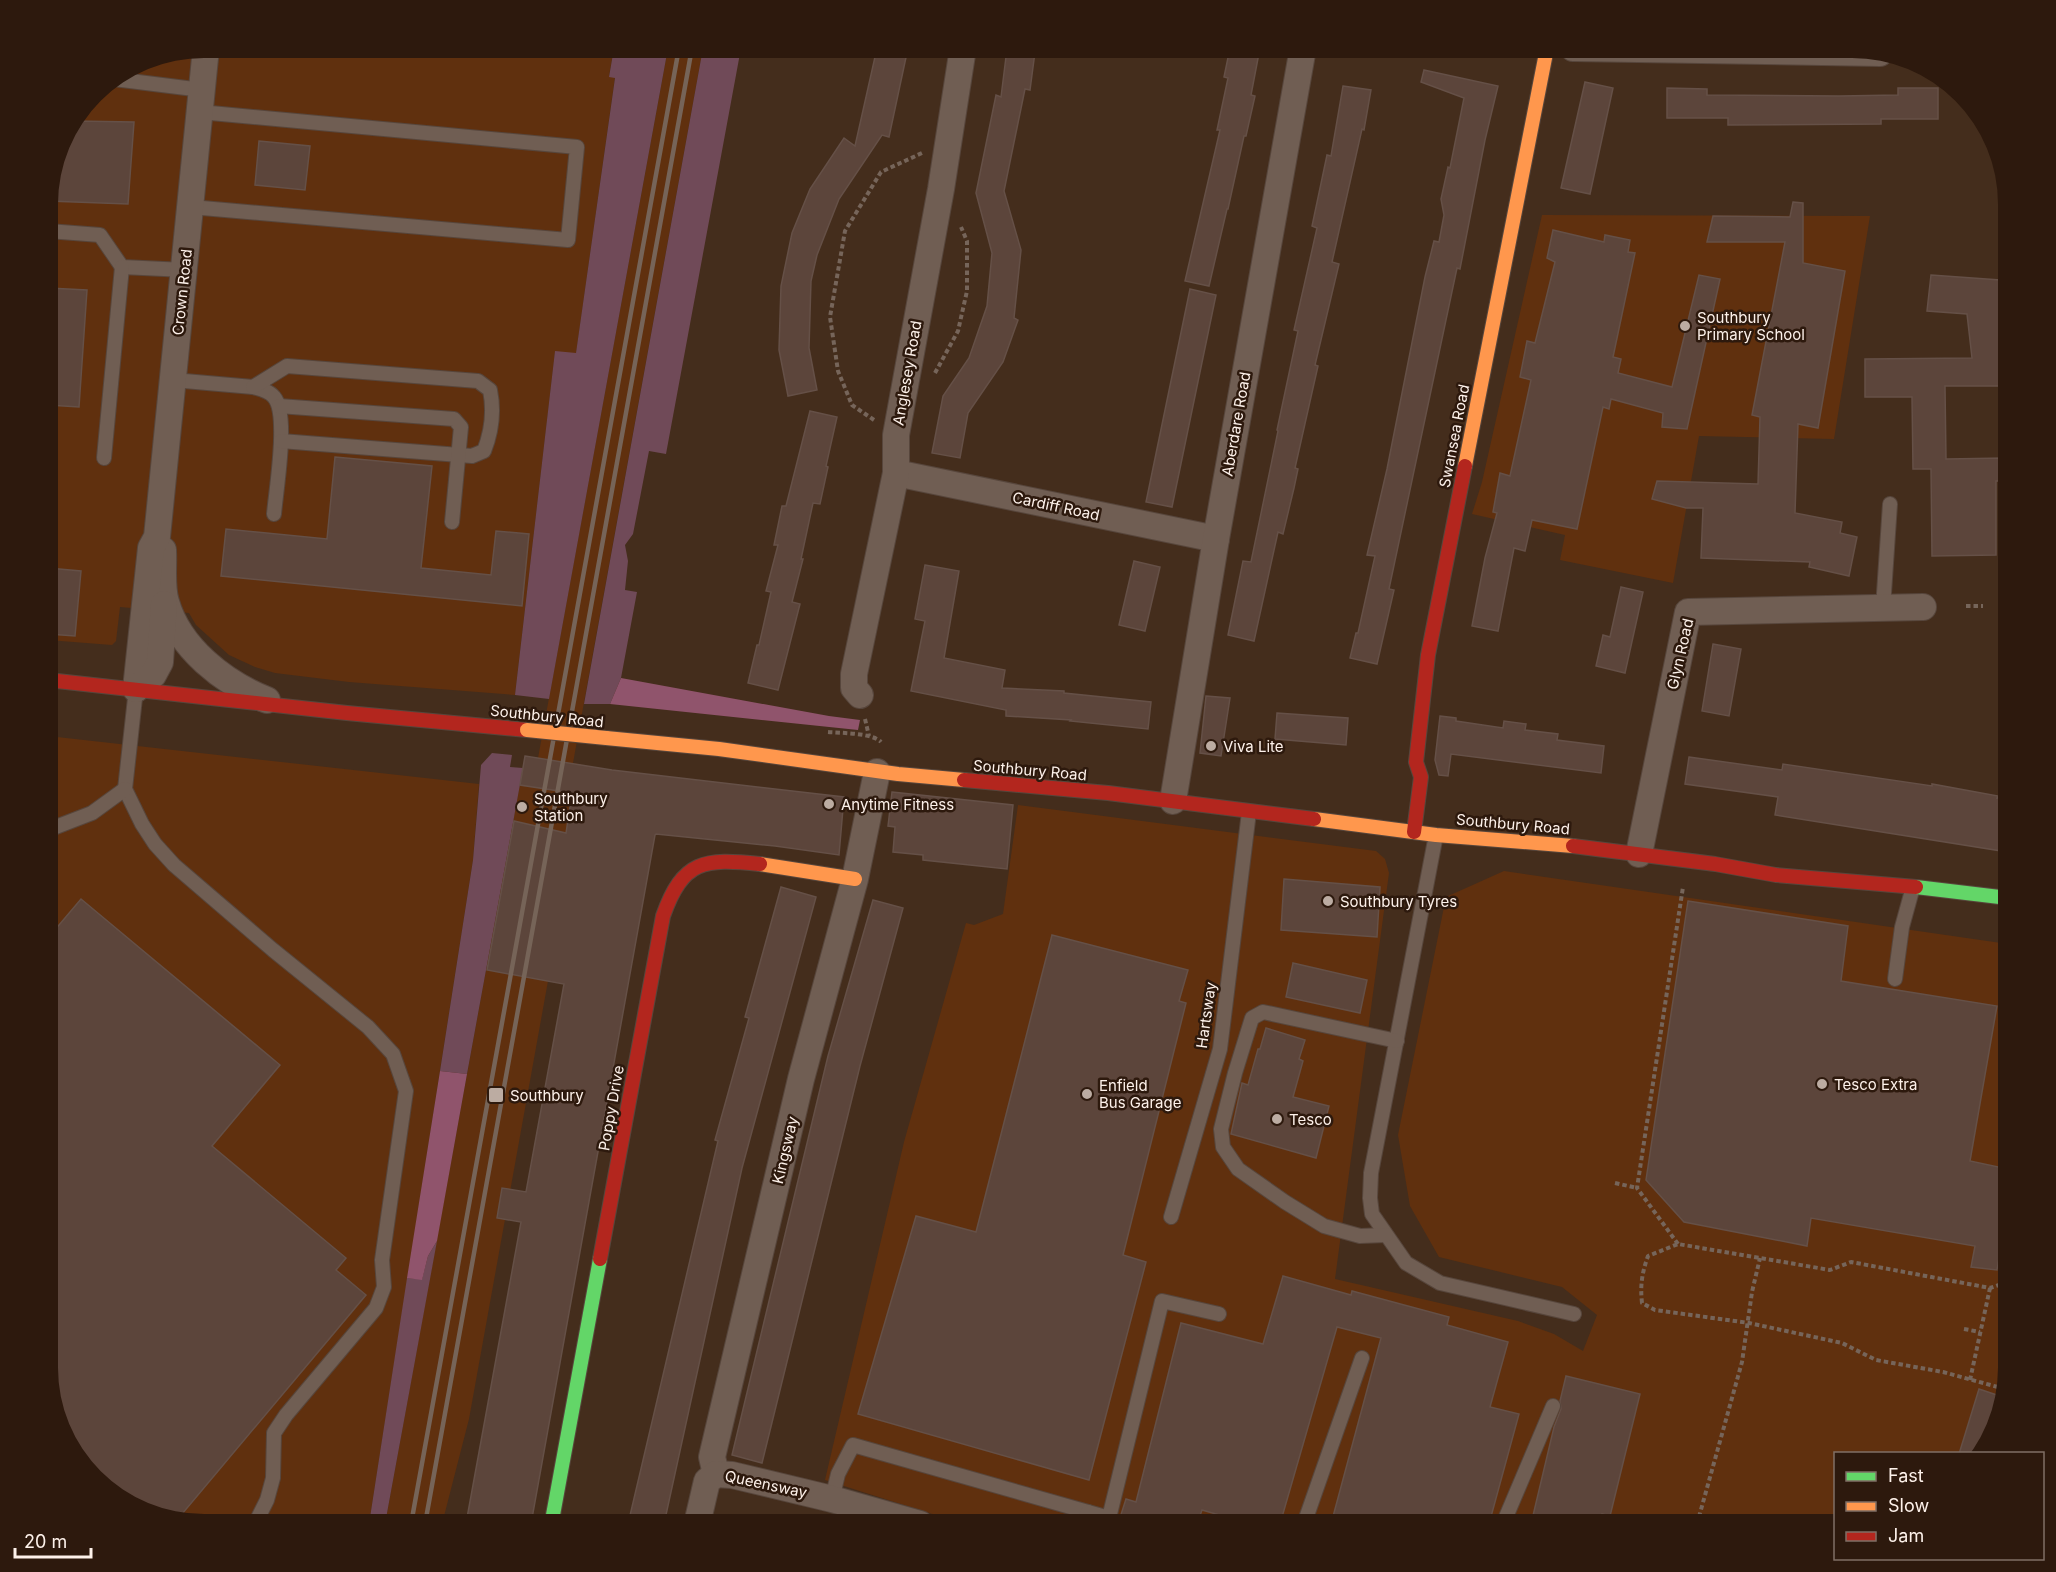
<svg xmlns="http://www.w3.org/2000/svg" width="2056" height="1572" font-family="Inter,sans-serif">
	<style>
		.built { fill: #60300e }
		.green { fill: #704a58 }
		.forest { fill: #90546c }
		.building { fill: #5c453b; stroke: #655047; stroke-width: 1.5 }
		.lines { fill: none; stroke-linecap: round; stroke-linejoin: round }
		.lane-casing { stroke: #57463c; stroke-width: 16 }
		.street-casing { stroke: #57463c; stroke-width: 28 }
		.fast-casing { stroke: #57463c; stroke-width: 16 }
		.slow-casing { stroke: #57463c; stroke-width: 16 }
		.jam-casing { stroke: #57463c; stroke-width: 16 }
		.path { stroke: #76655a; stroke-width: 4; stroke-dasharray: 4.5 3; stroke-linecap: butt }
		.lane { stroke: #705e53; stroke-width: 14 }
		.street { stroke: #705e53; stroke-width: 26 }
		.fast { stroke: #63d668; stroke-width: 14 }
		.slow { stroke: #ff974d; stroke-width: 14 }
		.jam { stroke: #b3261e; stroke-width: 14 }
		.rail { stroke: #766458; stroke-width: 4.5 }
		.slow-bridge-casing { stroke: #57463c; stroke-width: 16; stroke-linecap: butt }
		.slow-bridge { stroke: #ff974d; stroke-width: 14 }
		.poi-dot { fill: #bcaca2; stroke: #2d190d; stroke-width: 2 }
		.labels { text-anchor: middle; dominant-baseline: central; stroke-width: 5; stroke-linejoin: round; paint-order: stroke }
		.street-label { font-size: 15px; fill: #fdf1ea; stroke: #2d190d }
		.poi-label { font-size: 15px; fill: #fdf1ea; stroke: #2d190d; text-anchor: start }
	</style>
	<rect width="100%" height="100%" fill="#442d1c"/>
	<!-- built -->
	<g class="built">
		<path d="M204 48H614L609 76 615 77 576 354 555 352 515 695 349 682 275 673 255 667 229 655 196 625 189 613 120 607 116 641 112 645 48 640V193L64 135 101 87 145 60Z"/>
		<path d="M668 48H703L573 763 603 769 548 981 469 1419 442 1524H385L525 756 538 758Z"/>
		<path d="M1542 215 1870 216 1834 439 1699 436 1673 583 1560 560 1565 535 1472 514 1482 482Z"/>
		<path d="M48 736 479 784 473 860 369 1524H204L154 1516 109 1492 64 1437 48 1378Z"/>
		<path d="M1018 805 1376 851 1385 859 1389 873 1335 1279 1518 1321 1554 1334 1583 1351 1597 1315 1562 1287 1439 1257 1410 1206 1398 1135 1446 897 1504 871 2008 944V1368L2000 1418 1981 1453 1836 1454 1835 1524H964L825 1480 904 1142 966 923 974 925 1003 914Z"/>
	</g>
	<!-- green -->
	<g class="green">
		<path d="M614 48H668L549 699 515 695 555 351 576 353 615 78 609 77Z"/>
		<path d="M703 48H741L666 454 649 451 633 534 625 545 628 561 625 590 637 592 621 678 610 704H584Z"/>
		<path d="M492 753 512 755 510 767 523 768 467 1074 440 1071 473 860 481 765Z"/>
		<path d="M437 1241 385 1524H369L407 1278 422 1279 428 1256Z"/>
	</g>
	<!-- forest -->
	<g class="forest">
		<path d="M621 678 829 716 860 720 858 730 610 704Z"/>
		<path d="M440 1071 467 1074 437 1241 428 1256 422 1280 407 1278Z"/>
	</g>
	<!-- building -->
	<g class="building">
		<path d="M877 48H908L889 137 882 135 839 199 817 255 811 281 809 348 817 390 788 396 779 350 781 286 792 233 810 189 844 138 855 146Z"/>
		<path d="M1230 48H1260L1251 95 1255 96 1246 136H1244L1228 209H1227L1209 286 1185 281 1220 130H1217L1228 78 1224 77Z"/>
		<path d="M1007 49 1035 52 1030 90 1025 89 1004 191 1021 250 1014 318 1018 320 1003 362 968 413 960 458 932 453 943 396 969 358 987 306 992 253 976 193 996 95 1001 97Z"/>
		<path d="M1424 70 1498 86 1485 140 1460 269 1457 268 1389 589 1394 590 1377 664 1350 658 1356 633H1358L1375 556 1367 555 1387 469 1425 277 1434 241 1439 242 1444 215 1441 199 1448 167 1450 168 1464 98 1421 82Z"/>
		<path d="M1585 82 1613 88 1590 194 1561 188Z"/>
		<path d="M1343 86 1371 90 1364 130 1362 129 1332 262 1339 264 1315 365 1318 366 1295 468 1298 469 1294 488 1283 534 1278 532 1254 641 1228 635 1243 561 1251 562 1278 431 1277 430 1298 331 1294 330 1317 228 1312 226 1327 155 1331 156Z"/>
		<path d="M1667 88 1707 89V95L1839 96 1898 95V88H1938V119H1881V124L1728 125V118H1667Z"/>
		<path d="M75 121 134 122 128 204 48 201V193L64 135Z"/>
		<path d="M259 141 310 146 305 190 255 185Z"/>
		<path d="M1793 202 1803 203V263L1845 271 1818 428 1798 424 1795 513 1842 522 1840 533 1857 537 1849 576 1809 567 1810 562 1701 558 1703 508H1686L1652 499 1657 481 1758 484 1760 417 1752 415 1785 242H1707L1713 216 1790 217Z"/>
		<path d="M1553 230 1604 242 1605 235 1630 240 1628 252 1635 253 1613 357 1621 359 1618 373 1672 387 1699 275 1720 279 1687 429 1662 427 1663 413 1611 399 1609 409 1603 407 1577 529 1532 520 1525 551 1514 548 1498 631 1472 626 1485 558 1497 513 1493 512 1500 473 1510 476 1531 380 1520 377 1527 341 1535 343 1555 262 1547 258Z"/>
		<path d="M1931 275 2000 280 2003 336 2008 335V375L2000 377V386H1945L1946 459 2005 458V481H1996V555L1932 556 1931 469H1913L1912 397H1865V359L1972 358 1967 314 1927 311Z"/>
		<path d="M48 288 87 290 79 407 48 405Z"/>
		<path d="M1190 289 1216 295 1172 507 1146 502Z"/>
		<path d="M810 411 837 417 826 466 828 467 820 504 813 503 801 559H803L792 602 800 604 778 690 748 683 757 645H759L771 592 766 591 778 545H774L782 506H786Z"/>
		<path d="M335 457 432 466 421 568 491 575 496 531 529 534 522 606 221 576 226 529 327 539Z"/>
		<path d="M1134 561 1160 567 1145 631 1119 625Z"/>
		<path d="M925 565 959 571 944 658 1005 670 1002 688 1064 691V693L1151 702 1148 729 1070 721 1071 720 1006 716V710L911 691 925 621 915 619Z"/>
		<path d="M48 568 81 571 75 636 48 634Z"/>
		<path d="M1621 587 1643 592 1625 673 1596 666 1603 635 1610 637Z"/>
		<path d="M1713 644 1741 649 1729 716 1702 711Z"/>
		<path d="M1206 696 1230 698 1221 756 1200 753Z"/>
		<path d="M1277 713 1348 718 1346 745 1275 739Z"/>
		<path d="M1440 716 1456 718V721L1503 728 1504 721 1526 724 1525 730 1558 734 1557 740 1604 746 1601 773 1451 754 1448 776 1439 775 1435 760Z"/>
		<path d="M525 756 612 770 844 797 839 855 775 846 656 834 655 835 531 1524H504L467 1518 521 1222 497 1218 502 1188 526 1192 564 984 487 970 514 821 566 833 572 793 520 785Z"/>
		<path d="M1689 757 1782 770 1783 764 1932 786V784L1998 796 1997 798 2008 799V852L1775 815 1778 797 1685 784Z"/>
		<path d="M892 792 1013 805 1007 869 923 860V855L893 852 895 827 888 826Z"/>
		<path d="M1284 879 1380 887 1377 937 1281 930Z"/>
		<path d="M781 887 816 897 742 1168 664 1524H628L718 1141 715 1140 749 1018 745 1017Z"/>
		<path d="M81 899 280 1065 212 1146 346 1258 336 1270 366 1295 177 1520 154 1516 109 1492 64 1437 48 1378V938Z"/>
		<path d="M873 900 903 908 860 1066 762 1463 732 1455 828 1056Z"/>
		<path d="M1688 901 1848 926 1841 981 1997 1006 1970 1161 2008 1169V1240L2002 1239 1997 1270 1971 1267 1975 1246 1811 1218 1807 1246 1684 1222 1646 1180Z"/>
		<path d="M1052 935 1188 970 1179 1001 1186 1003 1123 1255 1146 1262 1089 1480 858 1414 916 1216 976 1232Z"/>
		<path d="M1293 963 1367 980 1360 1013 1286 997Z"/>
		<path d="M1266 1028 1305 1040 1299 1059 1303 1061 1293 1097 1329 1106 1316 1158 1231 1134 1242 1083 1248 1085 1258 1049H1260Z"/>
		<path d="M1283 1276 1351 1295 1352 1291 1449 1317 1447 1325 1508 1342 1490 1407 1519 1414 1489 1524H1331L1381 1338 1337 1327 1280 1524H1250L1202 1510 1197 1524H1118L1126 1499 1136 1502 1181 1323 1263 1344Z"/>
		<path d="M1566 1376 1640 1394 1610 1516 1602 1514 1599 1524H1531L1554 1427 1561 1409 1560 1401Z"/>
		<path d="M1979 1389 2003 1397 2000 1418 1981 1454H1959Z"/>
	</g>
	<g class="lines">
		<!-- lane casing -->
		<g class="lane-casing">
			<g id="lane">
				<path d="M114 79 202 90"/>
				<path d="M191 207 568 240 577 147 200 112"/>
				<path d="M48 231 100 235 122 267 185 270"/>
				<path d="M173 380 253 387C261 389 269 391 274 397 289 414 276 490 274 514"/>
				<path d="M253 387 287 366 478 381 490 390C494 410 492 431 484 451L472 456 281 441"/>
				<path d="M279 406 454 419 461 427 452 522"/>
				<path d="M104 458 122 267"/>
				<path d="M1883 608 1890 504"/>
				<path d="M136 689 125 789 142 824 155 844 174 865 273 950 368 1027 393 1054 406 1091 382 1260 384 1287 376 1308 286 1415 274 1433 273 1478 267 1500 255 1524"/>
				<path d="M48 830 92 813 125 789"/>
				<path d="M1436 835 1371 1173 1370 1198 1372 1214 1406 1263 1440 1283 1574 1314"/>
				<path d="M1895 979 1902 927 1913 887"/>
				<path d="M1171 1217 1220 1049 1249 812"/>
				<path d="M1386 1235 1360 1236 1324 1226 1285 1202 1238 1169 1223 1147 1221 1129 1235 1073 1252 1018 1263 1012 1397 1041"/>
				<path d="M832 1499 838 1474 853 1445 1088 1512"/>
				<path d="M1083 1524 1088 1512 1109 1518 1162 1301 1219 1314"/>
				<path d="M1304 1524 1362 1358"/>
				<path d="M1503 1524 1553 1406"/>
			</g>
		</g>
		<!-- street casing -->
		<g class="street-casing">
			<g id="street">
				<path d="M1573 48 1880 53"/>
				<path d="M896 473 1216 539"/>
				<path d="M163 550C164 567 161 587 166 602 179 648 224 683 267 700"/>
				<path d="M136 689 151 548 157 537 206 48"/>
				<path d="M136 689 153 675 160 662 164 604"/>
				<path d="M860 695 854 688V674L896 473V435L941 189 963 48"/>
				<path d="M1173 801 1216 539 1303 48"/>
				<path d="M1639 854 1688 612 1923 607"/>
				<path d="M716 1474 712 1457 801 1079 855 879 877 772"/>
				<path d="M716 1474 732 1475 832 1499 920 1524"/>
				<path d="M697 1524 707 1481 716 1474"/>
			</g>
		</g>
		<!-- fast casing -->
		<g class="fast-casing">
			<g id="fast">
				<path d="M1916 887 2008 898"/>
				<path d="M558 1524 553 1515 600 1259"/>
			</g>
		</g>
		<!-- slow casing -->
		<g class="slow-casing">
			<g id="slow">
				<path d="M1465 466 1547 48"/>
				<path d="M606 738 719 749 898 774 964 780"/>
				<path d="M1314 819 1436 835 1573 846"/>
				<path d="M760 864 855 879"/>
			</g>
		</g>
		<!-- jam casing -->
		<g class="jam-casing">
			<g id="jam">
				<path d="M48 680 347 713 527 730"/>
				<path d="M964 780 1108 793 1314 819"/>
				<path d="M1414 832 1421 777 1416 762 1428 655 1465 466"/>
				<path d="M1573 846 1715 864 1776 875 1916 887"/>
				<path d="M600 1259 663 916C683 860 704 858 760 864"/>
			</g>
		</g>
		<!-- path -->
		<g class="path">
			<path d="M935 373 958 331 967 291V241L961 227"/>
			<path d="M874 420 852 405 838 371 830 317 845 231 881 172 922 153"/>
			<path d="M1966 606H1983"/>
			<path d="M865 719 869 736"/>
			<path d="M2001 727 2008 730"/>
			<path d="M828 732C841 733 873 733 881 742"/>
			<path d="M1615 1183 1637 1188"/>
			<path d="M1678 1244 1637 1188 1683 887"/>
			<path d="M1964 1329 1980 1332"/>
			<path d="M1970 1380 1990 1288"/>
			<path d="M2005 1389 1943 1372 1876 1360 1842 1343 1749 1323 1655 1310 1642 1303C1640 1285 1642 1273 1648 1256L1678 1244 1830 1270 1851 1262 1990 1288 2008 1282"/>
			<path d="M1697 1524 1742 1362 1752 1292 1760 1258"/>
		</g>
		<!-- lane -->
		<use href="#lane" class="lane"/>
		<!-- street -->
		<use href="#street" class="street"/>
		<!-- fast -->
		<use href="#fast" class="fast"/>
		<!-- slow -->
		<use href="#slow" class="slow"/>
		<!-- jam -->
		<use href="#jam" class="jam"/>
		<!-- rail -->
		<g class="rail">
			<path d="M411 1524 679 48"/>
			<path d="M425 1524 692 48"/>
		</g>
		<!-- slow-bridge casing -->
		<g class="slow-bridge-casing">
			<path id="slow-bridge" d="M527 730 606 738"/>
		</g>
		<!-- slow-bridge -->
		<use href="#slow-bridge" class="slow-bridge"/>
	</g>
	<!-- markers -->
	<g class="poi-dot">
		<circle cx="1685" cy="326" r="6"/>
		<circle cx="1211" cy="746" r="6"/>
		<circle cx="829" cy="804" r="6"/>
		<circle cx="522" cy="807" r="6"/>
		<circle cx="1328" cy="901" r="6"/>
		<circle cx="1822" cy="1084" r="6"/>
		<circle cx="1087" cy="1094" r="6"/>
		<rect x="488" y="1087" width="16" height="16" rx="3"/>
		<circle cx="1277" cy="1119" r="6"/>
	</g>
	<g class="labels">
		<!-- street labels -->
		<g class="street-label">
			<text transform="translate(182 292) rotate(-84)">Crown Road</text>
			<text transform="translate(907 373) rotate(-80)">Anglesey Road</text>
			<text transform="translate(1236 424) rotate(-80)">Aberdare Road</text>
			<text transform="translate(1454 436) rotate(-79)">Swansea Road</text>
			<text transform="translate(1056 506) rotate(12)">Cardiff Road</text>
			<text transform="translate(1680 654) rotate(-77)">Glyn Road</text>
			<text transform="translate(547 716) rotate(6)">Southbury Road</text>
			<text transform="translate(1030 770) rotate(5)">Southbury Road</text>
			<text transform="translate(1513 824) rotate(5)">Southbury Road</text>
			<text transform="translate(1206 1015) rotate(-82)">Hartsway</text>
			<text transform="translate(611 1108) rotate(-80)">Poppy Drive</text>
			<text transform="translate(785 1150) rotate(-77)">Kingsway</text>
			<text transform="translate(766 1484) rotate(12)">Queensway</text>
		</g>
		<!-- poi labels -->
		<g class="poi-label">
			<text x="1697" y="317">Southbury<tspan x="1697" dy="17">Primary School</tspan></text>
			<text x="1223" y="746">Viva Lite</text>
			<text x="534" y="798">Southbury<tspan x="534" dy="17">Station</tspan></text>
			<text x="841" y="804">Anytime Fitness</text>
			<text x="1340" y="901">Southbury Tyres</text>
			<text x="1834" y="1084">Tesco Extra</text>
			<text x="1099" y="1085">Enfield<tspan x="1099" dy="17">Bus Garage</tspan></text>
			<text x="510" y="1095">Southbury</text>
			<text x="1289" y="1119">Tesco</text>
		</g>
	</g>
	<!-- crop -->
	<path d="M0 0H2056V1572H0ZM204 58H1852A146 146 0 0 1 1998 204V1368A146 146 0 0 1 1852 1514H204A146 146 0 0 1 58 1368V204A146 146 0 0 1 204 58Z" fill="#2d190d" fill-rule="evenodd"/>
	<!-- legend -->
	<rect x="1834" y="1452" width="210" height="108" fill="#2d190d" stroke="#806f65" stroke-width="1.5"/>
	<rect x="1846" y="1472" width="30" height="9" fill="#63d668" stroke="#806f65" stroke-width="1.5"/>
	<text x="1888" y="1482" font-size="18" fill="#fdf1ea">Fast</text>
	<rect x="1846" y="1502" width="30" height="9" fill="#ff974d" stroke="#806f65" stroke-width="1.5"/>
	<text x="1888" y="1512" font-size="18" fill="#fdf1ea">Slow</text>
	<rect x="1846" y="1532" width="30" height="9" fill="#b3261e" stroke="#806f65" stroke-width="1.5"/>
	<text x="1888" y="1542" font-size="18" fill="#fdf1ea">Jam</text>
	<!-- scale -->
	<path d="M15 1548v9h76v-9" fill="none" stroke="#fdf1ea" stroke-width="3"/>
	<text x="24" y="1548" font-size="18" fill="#fdf1ea" stroke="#2d190d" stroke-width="4.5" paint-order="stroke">20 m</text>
</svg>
